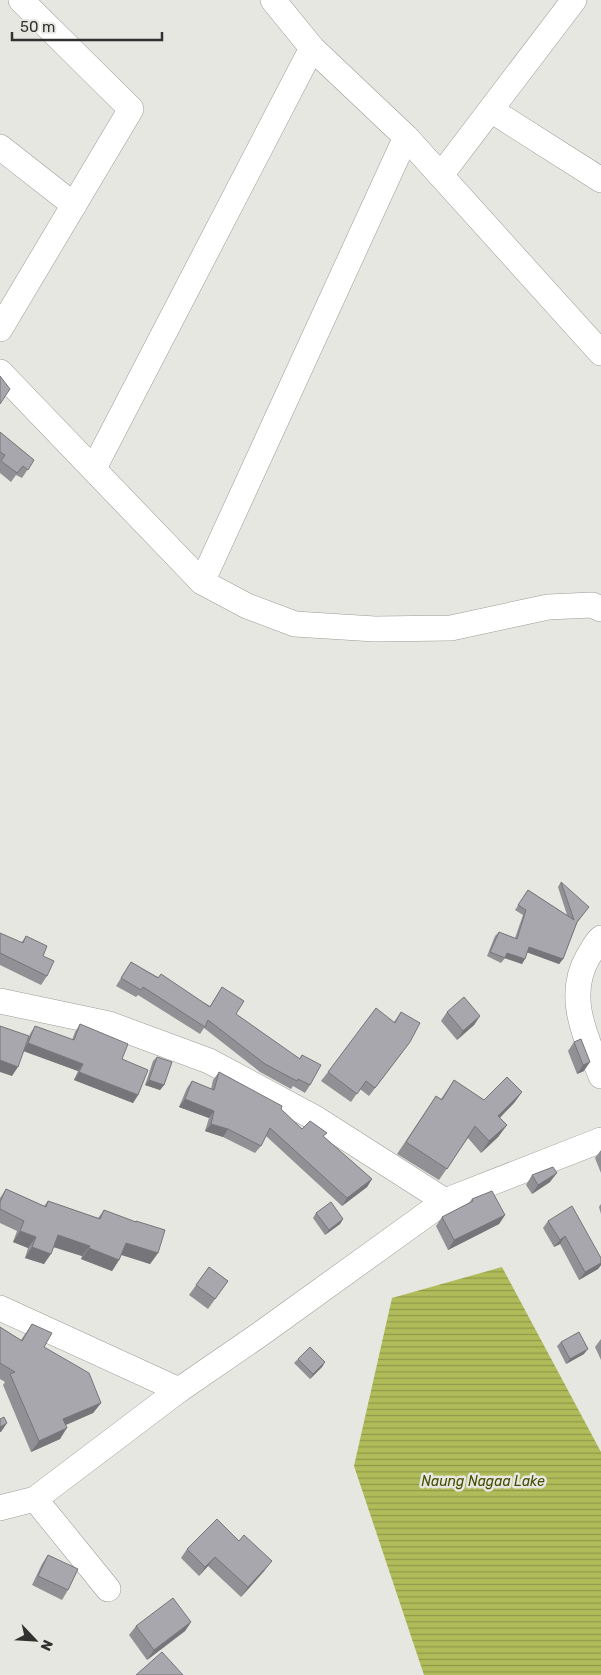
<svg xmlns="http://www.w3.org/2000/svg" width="601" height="1675" font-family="Rubik,sans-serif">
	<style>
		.water { fill: url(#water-rules) }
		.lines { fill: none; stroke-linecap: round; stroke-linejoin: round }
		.minor-casing { stroke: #9b9c97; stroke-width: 26 }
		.minor { stroke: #fff; stroke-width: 25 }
		.wall { fill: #909095 }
		.shaded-wall { fill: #767579 }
		.building { fill: #a8a7ad; stroke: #767579 }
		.labels { text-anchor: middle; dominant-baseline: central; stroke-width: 5; stroke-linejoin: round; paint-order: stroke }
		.water-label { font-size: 14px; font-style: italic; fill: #484e00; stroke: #e6e7e1 }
	</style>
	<defs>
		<pattern id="water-rules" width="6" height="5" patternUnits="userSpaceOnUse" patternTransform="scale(1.25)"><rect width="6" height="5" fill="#b0bc59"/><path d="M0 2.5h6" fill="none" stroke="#90994a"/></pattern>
	</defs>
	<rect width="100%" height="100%" fill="#e6e7e1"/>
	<!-- water -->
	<path class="water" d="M502 1267 601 1452V1675H424L354 1466 392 1298Z"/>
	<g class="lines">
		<!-- minor casing -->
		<g class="minor-casing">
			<g id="minor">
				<path d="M273 0 312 48 406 137 601 353"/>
				<path d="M491 110 601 180"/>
				<path d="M0 147 74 205"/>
				<path d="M441 175 574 0"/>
				<path d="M0 329 131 109 21 0"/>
				<path d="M0 372 202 582 247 606 295 624 375 629 451 628 548 607 592 605 601 609"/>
				<path d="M94 468 312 48"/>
				<path d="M202 582 406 137"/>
				<path d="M601 938C595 943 592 951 588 957 565 997 586 1037 601 1076"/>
				<path d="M0 1001 109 1024 209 1061 315 1118 445 1201"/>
				<path d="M0 1308 179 1390"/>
				<path d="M35 1499 108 1589"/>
				<path d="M0 1508 35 1499 179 1390 259 1335 445 1201 601 1140"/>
			</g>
		</g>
		<!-- minor -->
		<use href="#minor" class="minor"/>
	</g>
	<!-- wall -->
	<g class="wall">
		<path d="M0 432 34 460 22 478 16 475 11 482 0 473Z"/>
		<path d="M561 882 585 912 577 923 563 959 559 964 527 952 522 964 505 958 501 963 487 956 495 936 499 932 515 938 523 915 515 910 528 890 567 915 558 887Z"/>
		<path d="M0 933 21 943 26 936 43 956 47 976 41 985 0 965Z"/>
		<path d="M131 962 210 1006 222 987 236 1014 299 1059 302 1055 310 1085 305 1093 293 1086 291 1089 260 1072 204 1028 200 1034 138 995 136 997 116 986Z"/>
		<path d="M401 1012 410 1042 369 1096 360 1089 351 1102 321 1081 328 1072 394 1022Z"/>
		<path d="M447 1012 480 1016 474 1025 457 1040 441 1021Z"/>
		<path d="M80 1024 122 1059 138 1095 133 1103 74 1080 78 1071 24 1051 12 1076 30 1034 35 1026 72 1040 75 1032Z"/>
		<path d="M581 1039 584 1071 577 1074 568 1051 574 1042Z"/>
		<path d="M157 1057 164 1085 160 1090 145 1085 153 1061Z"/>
		<path d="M219 1072 281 1109 302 1129 324 1137 372 1179 367 1187 342 1206 266 1136 261 1146 255 1153 223 1137 205 1131 209 1118 179 1107 187 1088 192 1081 211 1089 213 1080Z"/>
		<path d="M454 1080 484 1100 522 1092 514 1103 500 1118 507 1125 498 1137 481 1153 468 1138 439 1180 397 1154 436 1096 441 1099Z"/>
		<path d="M601 1150V1173L595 1158Z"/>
		<path d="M532 1175 550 1182 532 1194 526 1185Z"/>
		<path d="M6 1189 44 1206 48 1201 98 1218 104 1210 135 1222 136 1221 158 1253 150 1264 121 1254 119 1260 112 1271 81 1259 82 1256 54 1247 44 1264 25 1258 28 1248 13 1242 17 1231 0 1223V1198Z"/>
		<path d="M472 1199 505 1215 499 1224 448 1250 436 1226 442 1217 469 1203Z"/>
		<path d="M601 1204V1214L599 1207Z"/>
		<path d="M316 1213 343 1219 340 1224 325 1235 313 1218Z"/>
		<path d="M548 1221 601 1258V1265L598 1269 579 1280 560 1244 554 1247 543 1228Z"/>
		<path d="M209 1267 228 1281 208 1309 189 1295Z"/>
		<path d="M32 1324 44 1347 101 1403 93 1413 66 1425 60 1439 31 1452 3 1385 5 1382 0 1379V1327L21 1340Z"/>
		<path d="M601 1339V1360L595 1347Z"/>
		<path d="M561 1342 584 1354 566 1364 557 1346Z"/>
		<path d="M298 1359 325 1362 322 1367 310 1379 294 1363Z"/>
		<path d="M187 1549 265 1570 241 1597 208 1566 199 1576 181 1558Z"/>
		<path d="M48 1555 68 1590 62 1600 32 1585 42 1564Z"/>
		<path d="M191 1622 185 1631 147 1660 129 1635 136 1626Z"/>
	</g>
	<!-- shaded-wall -->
	<g class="shaded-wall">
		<path d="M529 947 563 959 559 964 526 952Z"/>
		<path d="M507 953 525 959 522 964 504 958Z"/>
		<path d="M480 1016 474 1025 457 1040 463 1031Z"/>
		<path d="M28 1043 83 1064 78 1071 23 1051Z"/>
		<path d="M0 1060 18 1067 12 1076 0 1072Z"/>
		<path d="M590 1062 584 1071 577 1074 583 1065Z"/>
		<path d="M79 1072 138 1095 133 1103 74 1080Z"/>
		<path d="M149 1080 164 1085 160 1090 145 1085Z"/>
		<path d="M522 1092 514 1103 490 1127 498 1116Z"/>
		<path d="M185 1099 214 1111 209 1118 179 1107Z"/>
		<path d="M211 1124 228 1129 223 1137 205 1131Z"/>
		<path d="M507 1125 498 1137 481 1153 489 1141Z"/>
		<path d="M557 1173 550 1182 532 1194 538 1185Z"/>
		<path d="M372 1179 367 1187 342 1206 347 1198Z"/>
		<path d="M505 1215 499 1224 448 1250 454 1240Z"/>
		<path d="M343 1219 340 1224 325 1235 329 1230Z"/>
		<path d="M20 1231 36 1237 28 1248 13 1242Z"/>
		<path d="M58 1235 90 1246 82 1256 50 1246Z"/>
		<path d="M565 1236 560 1244 554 1247 560 1240Z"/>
		<path d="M126 1243 158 1253 150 1264 118 1254Z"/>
		<path d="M32 1247 51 1254 44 1264 25 1258Z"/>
		<path d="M89 1248 119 1260 112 1271 81 1259Z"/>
		<path d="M601 1263V1265L598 1269 579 1280 585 1272Z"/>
		<path d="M588 1349 584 1354 566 1364 570 1359Z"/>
		<path d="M325 1362 322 1367 310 1379 313 1374Z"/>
		<path d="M101 1403 93 1413 56 1429 63 1419Z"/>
		<path d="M7 1423 1 1432H0V1427Z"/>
		<path d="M67 1428 60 1439 31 1452 39 1441Z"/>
		<path d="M215 1557 208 1566 199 1576 205 1567Z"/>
		<path d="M272 1561 265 1570 241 1597 248 1587Z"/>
		<path d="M191 1622 185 1631 147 1660 154 1650Z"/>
	</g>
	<!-- building -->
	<g class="building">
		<path d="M0 376 10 389 0 404Z"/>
		<path d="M0 432 34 460 28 470 23 466 17 473 1 461 5 455 0 452Z"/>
		<path d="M561 882 589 907 577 922 563 959 529 947 525 959 507 953 505 958 490 952 499 932 517 939 526 910 518 905 528 890 574 920Z"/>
		<path d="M0 933 23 943 26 936 47 946 43 956 54 961 47 976 0 953Z"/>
		<path d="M131 962 158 978 161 974 210 1007 222 987 244 1001 236 1014 300 1059 302 1055 321 1065 310 1085 298 1079 297 1081 265 1064 208 1020 205 1027 143 987 141 990 121 978Z"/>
		<path d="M464 997 480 1016 463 1031 447 1012Z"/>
		<path d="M376 1008 395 1023 401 1012 420 1023 410 1042 375 1088 366 1081 357 1094 328 1072Z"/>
		<path d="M80 1024 128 1044 122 1059 148 1070 138 1095 79 1072 83 1064 28 1043 35 1026 74 1040Z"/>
		<path d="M0 1026 29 1036 18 1067 0 1060Z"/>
		<path d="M581 1039 590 1062 583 1065 574 1042Z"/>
		<path d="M157 1057 172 1062 164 1085 149 1080Z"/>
		<path d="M219 1072 282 1106 281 1109 302 1129 310 1121 313 1123 327 1133 323 1136 372 1179 347 1198 270 1128 261 1146 228 1129 211 1124 214 1111 185 1099 192 1081 214 1090Z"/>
		<path d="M507 1077 522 1092 498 1116 507 1125 489 1141 475 1126 447 1169 406 1142 436 1096 442 1100 454 1080 484 1100Z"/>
		<path d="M553 1167 557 1173 538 1185 532 1175Z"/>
		<path d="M6 1189 46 1207 48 1201 100 1219 104 1210 136 1222V1221L165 1230 158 1253 126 1243 119 1260 89 1248 90 1246 58 1235 51 1254 32 1247 36 1237 20 1231 24 1221 0 1209V1202Z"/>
		<path d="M492 1191 505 1215 454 1240 442 1217 473 1201 472 1199Z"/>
		<path d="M331 1202 343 1219 329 1230 316 1213Z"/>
		<path d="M572 1206 601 1258V1263L585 1272 565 1236 560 1240 548 1221Z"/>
		<path d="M209 1267 228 1281 215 1299 196 1285Z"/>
		<path d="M32 1324 52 1333 44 1347 89 1373 101 1403 63 1419 67 1428 39 1441 10 1374 15 1372 0 1363V1327L22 1341Z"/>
		<path d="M579 1332 588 1349 570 1359 561 1342Z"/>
		<path d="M310 1347 325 1362 313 1374 298 1359Z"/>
		<path d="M4 1417 7 1423 0 1427V1419Z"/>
		<path d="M217 1519 239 1541 244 1535 272 1561 248 1587 215 1557 205 1567 187 1549Z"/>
		<path d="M48 1555 78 1569 68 1590 38 1576Z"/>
		<path d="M173 1598 191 1622 154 1650 136 1626Z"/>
		<path d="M162 1652 183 1675H136Z"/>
	</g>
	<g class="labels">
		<!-- water labels -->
		<g class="water-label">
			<text x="483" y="1481">Naung Nagaa Lake</text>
		</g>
	</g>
	<!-- north arrow -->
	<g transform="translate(35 1640) rotate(115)" stroke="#e6e7e1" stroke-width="4" paint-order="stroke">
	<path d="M0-4L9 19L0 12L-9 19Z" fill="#313230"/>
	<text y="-8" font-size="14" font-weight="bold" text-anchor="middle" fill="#313230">N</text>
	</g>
	<!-- scale -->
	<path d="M12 32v8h150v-8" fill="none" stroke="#313230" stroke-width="2.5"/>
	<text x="20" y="32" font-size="15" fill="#313230" stroke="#e6e7e1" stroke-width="4" paint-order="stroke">50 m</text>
</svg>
